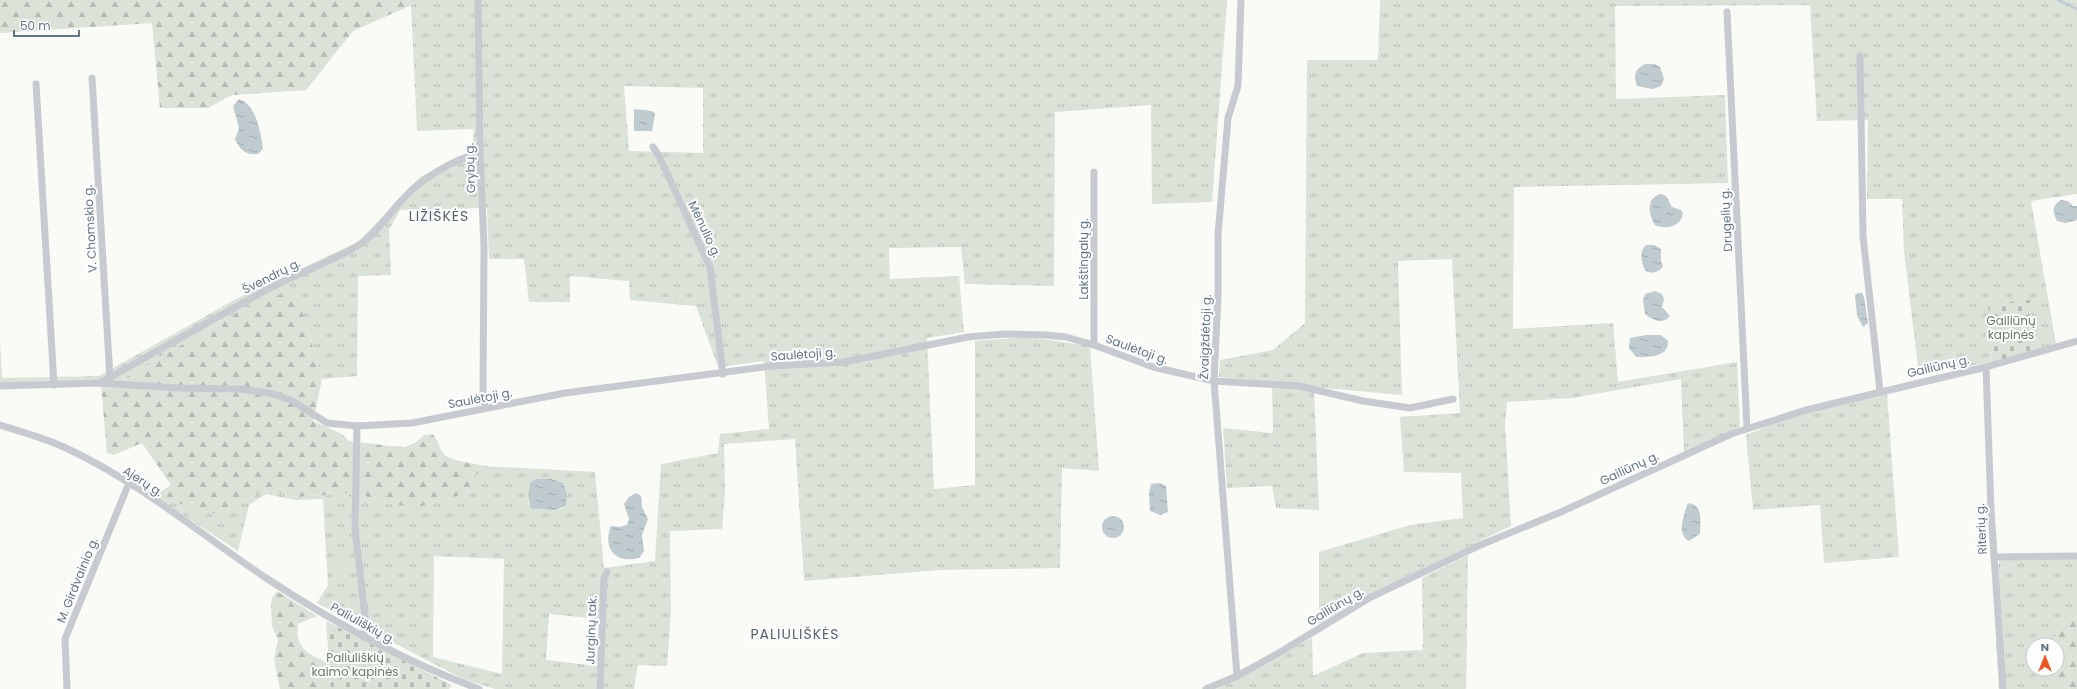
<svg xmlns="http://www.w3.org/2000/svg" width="2077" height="689" font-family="Poppins,sans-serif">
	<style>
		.grass { fill: url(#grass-tufts); fill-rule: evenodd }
		.forest { fill: url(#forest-firs) }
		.cemetery { fill: url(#cemetery-stones) }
		.pitch { fill: #dbe2d8 }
		.water { fill: url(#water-ripples) }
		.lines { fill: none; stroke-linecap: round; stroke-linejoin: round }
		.stream { stroke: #bfcbcf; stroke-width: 2.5 }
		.street { stroke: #c7cbcf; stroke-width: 7 }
		.labels { text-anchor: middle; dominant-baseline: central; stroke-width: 4; stroke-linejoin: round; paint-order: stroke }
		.street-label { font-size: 12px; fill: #637584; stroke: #fff }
		.park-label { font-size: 12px; fill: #667b62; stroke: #fff }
		.quarter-label { font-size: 14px; letter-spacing: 1px; fill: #55636e; stroke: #fff }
	</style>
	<defs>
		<pattern id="grass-tufts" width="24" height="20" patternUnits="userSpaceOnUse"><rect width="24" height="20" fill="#dbe2d8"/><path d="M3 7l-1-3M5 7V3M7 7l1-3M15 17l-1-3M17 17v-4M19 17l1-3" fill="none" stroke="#b5bcb5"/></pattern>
		<pattern id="forest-firs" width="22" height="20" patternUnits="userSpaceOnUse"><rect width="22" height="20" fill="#dbe2d8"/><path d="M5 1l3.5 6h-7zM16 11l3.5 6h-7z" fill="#b5bcb5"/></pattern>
		<pattern id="cemetery-stones" width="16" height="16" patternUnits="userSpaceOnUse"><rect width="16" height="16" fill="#dbe2d8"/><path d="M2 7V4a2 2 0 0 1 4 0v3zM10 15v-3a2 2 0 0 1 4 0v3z" fill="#b5bcb5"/></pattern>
		<pattern id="water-ripples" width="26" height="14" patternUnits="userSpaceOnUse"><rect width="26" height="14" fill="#bfcbcf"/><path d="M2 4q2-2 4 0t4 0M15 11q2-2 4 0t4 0" fill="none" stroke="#9fa9ae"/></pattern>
	</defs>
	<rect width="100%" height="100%" fill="#fafaf7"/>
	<!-- grass -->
	<g class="grass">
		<path d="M423 0H1227L1212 202 1152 204 1151 105 1055 112 1054 286 965 284 961 247 889 248 890 279 959 276 964 332 927 338 934 489 975 485V341L1028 337 1090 346 1099 471 1062 468 1060 568 939 570 804 581 795 439 724 444 725 492 722 529 670 531 671 613 667 666 638 665 634 689H495L465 680 317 603 328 585 323 499 295 500 266 494 249 505 238 551 154 496 211 513H223L247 498 266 490 298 497 348 493 359 494 394 505 467 493 473 479 484 466 595 472 604 568 655 561 661 464 718 453 720 434 769 429 764 361 718 367 696 306 630 300 629 281 570 276V302H529L524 259H489L487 208 400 210 389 230 391 275 358 276 357 376 322 379 304 316 246 307 139 370 120 380 101 385 0 389V339L2 378 99 376 236 299 358 242 419 178 472 151 474 129 417 131 411 4ZM624 86 703 88V153L629 151ZM536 479H552L563 483 566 491V506L561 509 536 510 528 503 530 487ZM434 556 504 559 502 674 433 657ZM549 614 599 619 597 666 546 660Z"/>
		<path d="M1380 0H2077V194L2031 201 2056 344 2034 350 1988 305 1992 362 1919 375 1904 251 1902 199H1867L1868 120 1817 121 1810 5 1615 6 1616 99 1725 95 1728 183 1514 187 1513 329 1613 323 1618 382 1737 362 1740 427 1684 452 1681 379 1572 398 1507 402 1505 425 1511 526 1361 598 1319 624V552L1410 525 1463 518 1461 473 1404 472 1400 417 1460 413 1452 259 1398 261 1402 395 1314 387 1319 510 1276 508 1272 486 1227 488 1223 428 1273 433 1272 382 1219 377 1220 360 1273 350 1305 323 1307 60H1378Z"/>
		<path d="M1887 394 1899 557 1824 563 1820 505 1753 510 1746 435 1790 417Z"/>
		<path d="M1468 555 1466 689H1216L1312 638 1313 676 1363 653 1423 650 1422 578Z"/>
		<path d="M2077 559V617C2060 623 2056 628 2054 645H2033V669H2054V681L2070 689H1999L1996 641 2003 640 1998 565 2000 560Z"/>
	</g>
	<!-- forest -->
	<g class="forest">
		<path d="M0 0H423L353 31 306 90 232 95 208 108H160L152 23 0 33Z"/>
		<path d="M285 293 293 297 304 316 322 379 313 421 342 434 349 441 391 446 405 447 416 442 424 435 432 434C439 440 438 446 443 453 449 461 474 463 484 466L473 479 467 493 418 507 394 505 359 494 348 493 298 497 266 490 247 498 223 513H211L154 496 171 485 142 443 114 455 107 453 101 385 120 380 139 370 246 307Z"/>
		<path d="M277 591 317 616 298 624C295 651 309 653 329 664L331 689H280L274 659 278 640 272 626 271 604 272 598Z"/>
		<path d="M2077 617V689H2070L2054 681V669H2057V645H2054C2056 628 2060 623 2077 617Z"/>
	</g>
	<!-- cemetery -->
	<g class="cemetery">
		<path d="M2030 300 2034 350 1992 362 1988 304Z"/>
		<path d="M326 621 452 685 449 689H331Z"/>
	</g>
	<!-- pitch -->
	<path class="pitch" d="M345 560 346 582H335L334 561Z"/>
	<!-- water -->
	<g class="water">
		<path d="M1645 64H1655L1660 67 1664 79 1661 86 1653 89 1637 86C1633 75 1635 69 1645 64Z"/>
		<path d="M239 99C256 104 261 133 263 149L258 154C245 155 240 150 235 139L239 128 233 106Z"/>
		<path d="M634 109 652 111 655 113 652 131H634Z"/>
		<path d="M1662 194 1666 196 1672 207 1681 210 1683 213C1681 227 1666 230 1655 225 1648 214 1646 196 1662 194Z"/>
		<path d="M2061 200 2068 201 2073 206H2077V220L2066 223 2057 221C2053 212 2051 206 2061 200Z"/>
		<path d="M1646 245H1654L1661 249V261L1663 266C1660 272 1650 275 1645 270 1641 262 1639 252 1646 245Z"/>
		<path d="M1655 291 1662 294 1664 299 1662 307 1670 316C1663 325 1652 320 1645 314L1643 300 1645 294Z"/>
		<path d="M1858 293H1862L1864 297 1868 323 1863 327 1857 316 1855 295Z"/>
		<path d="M1646 335H1661L1668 341C1669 358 1647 357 1636 357L1629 348 1630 338Z"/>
		<path d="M536 479H552L563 483 566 491V506L555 510 532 509C527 501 528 491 531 482Z"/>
		<path d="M1160 483 1166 486 1168 512 1160 515 1150 511 1149 493 1151 484Z"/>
		<path d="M636 493 641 496 642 507 648 519 642 535 644 551 639 558C615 564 602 548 611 526L619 527 627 525 629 519 624 504 629 497Z"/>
		<path d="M1689 503C1704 506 1700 522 1700 534L1689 541C1676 534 1684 516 1687 505Z"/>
		<circle cx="1113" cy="527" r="11"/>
	</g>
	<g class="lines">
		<!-- stream -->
		<path class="stream" d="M2058 0 2077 9"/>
		<!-- street -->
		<g class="street">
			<path d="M478 0 480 153 484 246 483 396 485 408"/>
			<path d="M1727 12 1747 428"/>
			<path d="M1860 56 1863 236 1880 391"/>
			<path d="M92 78 110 378"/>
			<path d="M36 84 54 385"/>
			<path d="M653 147 659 156 710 267 723 374"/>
			<path d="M1094 345V172"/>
			<path d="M1986 367 1991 510 2003 689"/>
			<path d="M100 383C158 351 214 318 272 287 299 273 328 263 354 248 374 237 388 215 403 199 419 180 456 158 480 153"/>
			<path d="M0 386 100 383 177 388 240 389 269 393 291 400 327 423 357 426 412 423 565 393 771 366 844 362 968 337 1004 334 1045 335 1066 337 1094 345 1153 367 1214 381 1299 386 1363 401 1410 408 1453 399"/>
			<path d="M0 425C22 432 45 438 66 448 137 481 198 532 263 576 331 621 403 661 479 689"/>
			<path d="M357 426 355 529 366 625 363 637"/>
			<path d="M1994 557 2077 556"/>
			<path d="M1237 676 1214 381 1218 294V235L1228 118 1238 86 1241 0"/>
			<path d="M67 689 65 639 129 483"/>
			<path d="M600 689 604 578 607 572"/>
			<path d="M1206 689 1237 676 1277 654 1371 597 1478 546 1561 512 1731 434 1806 410 1986 367 2077 341"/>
		</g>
	</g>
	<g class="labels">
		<!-- street labels -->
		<g class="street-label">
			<text transform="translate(470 168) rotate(-92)">Grybų g.</text>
			<text transform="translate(1726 220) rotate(-93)">Drugelių g.</text>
			<text transform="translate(90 229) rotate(-93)">V. Chomskio g.</text>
			<text transform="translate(705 229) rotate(65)">Mėnulio g.</text>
			<text transform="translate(1083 259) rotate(-90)">Lakštingalų g.</text>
			<text transform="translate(271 276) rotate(-27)">Švendrų g.</text>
			<text transform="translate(1205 337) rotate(-88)">Žvaigždėtoji g.</text>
			<text transform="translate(1137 349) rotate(20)">Saulėtoji g.</text>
			<text transform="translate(803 354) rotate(-4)">Saulėtoji g.</text>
			<text transform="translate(1938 366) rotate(-13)">Gailiūnų g.</text>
			<text transform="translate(480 398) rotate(-11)">Saulėtoji g.</text>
			<text transform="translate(1629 468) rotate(-25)">Gailiūnų g.</text>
			<text transform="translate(143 481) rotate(33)">Ajerų g.</text>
			<text transform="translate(1981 529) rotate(-93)">Riterių g.</text>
			<text transform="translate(77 580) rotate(-68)">M. Girdvainio g.</text>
			<text transform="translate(1335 606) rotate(-31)">Gailiūnų g.</text>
			<text transform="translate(363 623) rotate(29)">Paliuliškių g.</text>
			<text transform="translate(591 630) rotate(-88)">Jurginų tak.</text>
		</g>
		<!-- park labels -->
		<g class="park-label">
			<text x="2011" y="320">Gailiūnų<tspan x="2011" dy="14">kapinės</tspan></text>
			<text x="355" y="657">Paliuliškių<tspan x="355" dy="14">kaimo kapinės</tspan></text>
		</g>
		<!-- quarter labels -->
		<g class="quarter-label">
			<text x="439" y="216">LIŽIŠKĖS</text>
			<text x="795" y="634">PALIULIŠKĖS</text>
		</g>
	</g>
	<!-- north arrow -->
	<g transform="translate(2045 657)"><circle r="19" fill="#ffffff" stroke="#c1c8ce"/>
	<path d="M0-3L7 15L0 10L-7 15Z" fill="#ed5623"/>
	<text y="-6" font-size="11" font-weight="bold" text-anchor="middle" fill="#637584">N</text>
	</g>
	<!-- scale -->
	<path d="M14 30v6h65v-6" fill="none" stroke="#637584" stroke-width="2"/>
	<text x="20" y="30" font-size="12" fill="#637584" stroke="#ffffff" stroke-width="3" paint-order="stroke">50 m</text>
</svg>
